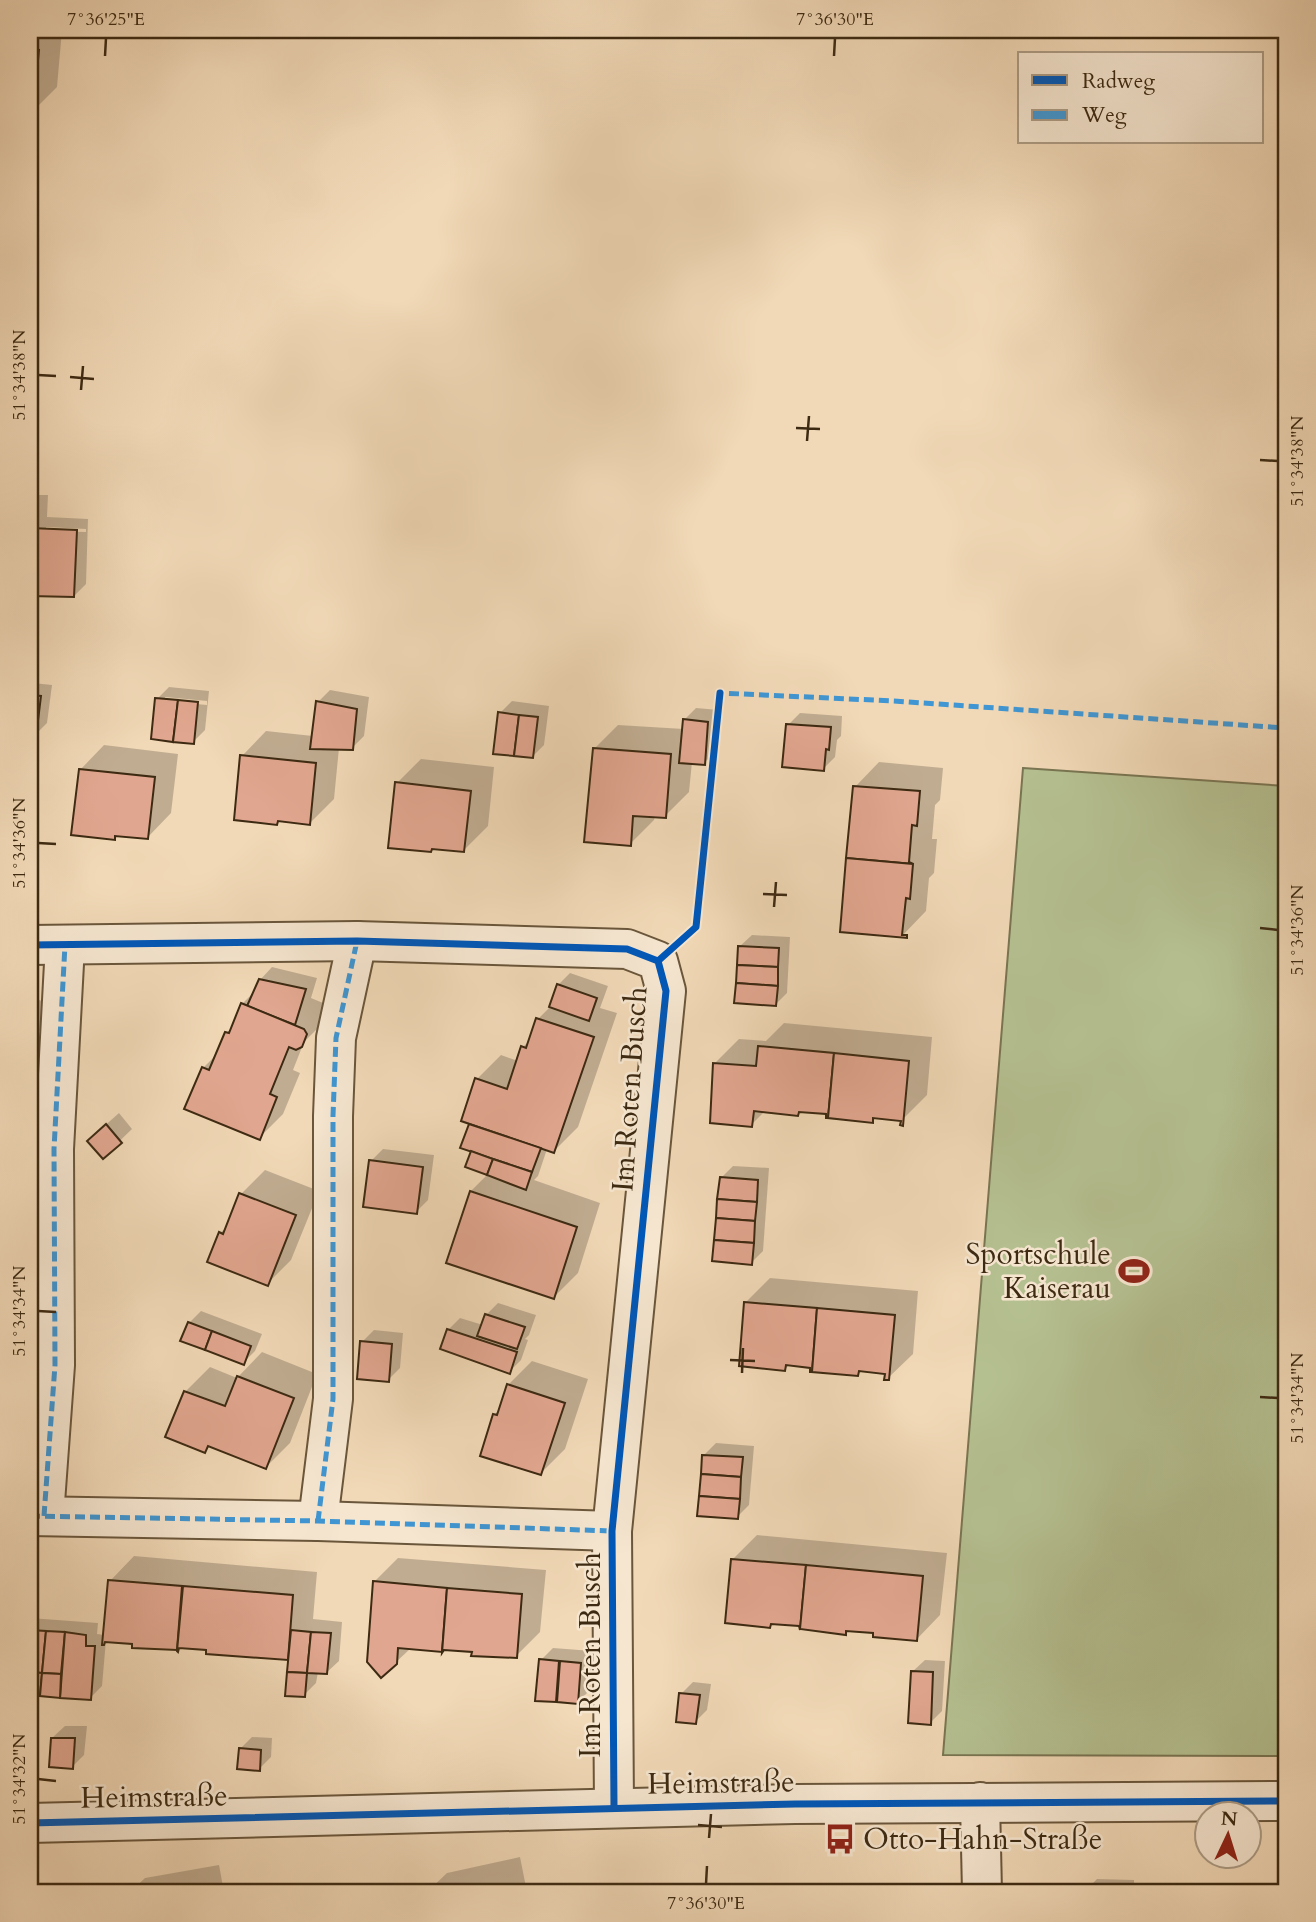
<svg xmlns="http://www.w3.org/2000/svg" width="1316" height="1922" font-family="Cardo,serif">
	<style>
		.green { fill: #b5c091; stroke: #797552; stroke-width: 2 }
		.shadow { fill: #0003; fill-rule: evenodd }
		.building { fill: #e1a68f; stroke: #3d2a12; stroke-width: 2 }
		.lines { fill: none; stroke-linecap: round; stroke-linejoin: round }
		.minor-casing { stroke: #6a563b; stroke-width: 42 }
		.minor { stroke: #f6e6d0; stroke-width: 38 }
		.quiet { stroke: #3f96d3; stroke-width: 5; stroke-dasharray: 10 5; stroke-linecap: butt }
		.cycleway-casing { stroke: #f6e6d0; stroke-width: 11 }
		.cycleway { stroke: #0057b8; stroke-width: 7 }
		.ticks { fill: none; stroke: #3d2a12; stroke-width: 2.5 }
		.labels { text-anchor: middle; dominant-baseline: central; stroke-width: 5; stroke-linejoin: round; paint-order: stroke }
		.street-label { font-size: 30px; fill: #3d2a12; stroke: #f6e6d0 }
		.poi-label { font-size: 30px; fill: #3d2a12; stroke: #f6e6d0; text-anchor: end }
		.neatline { fill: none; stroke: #3d2a12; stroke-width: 2.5 }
		.ticks-label { font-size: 18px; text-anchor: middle; fill: #3d2a12 }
	</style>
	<rect width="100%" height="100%" fill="#f1d8b6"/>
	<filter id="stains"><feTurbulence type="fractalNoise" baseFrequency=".00286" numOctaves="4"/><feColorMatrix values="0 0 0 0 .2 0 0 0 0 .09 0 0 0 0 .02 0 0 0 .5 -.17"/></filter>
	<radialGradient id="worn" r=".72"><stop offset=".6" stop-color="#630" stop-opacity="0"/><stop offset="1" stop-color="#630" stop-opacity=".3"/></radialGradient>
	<!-- green -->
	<path class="green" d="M1023 768 1286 786V1756L943 1755Z"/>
	<!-- shadow -->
	<g class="shadow">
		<path d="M30 30H62L57 87 32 112 30 111Z"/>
		<path d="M30 495H48L47 517 88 519 86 584 74 596 30 595ZM46 527 86 529V532L46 531Z"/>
		<path d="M33 683 52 685 47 723 35 735H30V686Z"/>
		<path d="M169 687 209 691 205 730 193 742 157 699ZM165 697 207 701V705L165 701Z"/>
		<path d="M330 690 369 697 364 736 352 748H339L334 799 310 823 280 820 277 823 242 756 266 731 313 736 318 702Z"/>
		<path d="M512 701 549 706 544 745 532 757 500 713Z"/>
		<path d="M696 708 719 710 716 751 704 763 692 762 689 792 665 816H655L654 820 630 844 594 749 618 725 684 729V720Z"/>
		<path d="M800 713 842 716 841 736 837 740 835 757 823 769 788 725Z"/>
		<path d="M104 745 178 754 171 813 147 838 117 835 114 838 80 770Z"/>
		<path d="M421 759 494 767 488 826 464 850 434 848 431 851 397 783Z"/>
		<path d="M879 762 943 768 940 800 935 805 932 839H937L934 873 929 878 926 911 902 936 855 787Z"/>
		<path d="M752 935 790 937 787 993 775 1005 739 947Z"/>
		<path d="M272 967 317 978 311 998 328 1005 325 1021 304 1042 293 1070 300 1073 283 1114 259 1138 203 1068 218 1053 227 1033 233 1026 242 1004 256 990 260 980Z"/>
		<path d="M570 973 608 986 600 1008 617 1013 578 1127 554 1151 547 1149 538 1176 534 1180 600 1203 578 1273 554 1297 471 1191 488 1174 473 1150 470 1125 477 1079 501 1055 518 1061 523 1047 532 1038 538 1019 551 1006 558 985Z"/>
		<path d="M30 997 51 1004 55 1015 30 1040Z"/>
		<path d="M784 1023 932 1037 927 1095 902 1120 876 1117 872 1120 828 1113 766 1110 751 1125 715 1063 739 1039 766 1041Z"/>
		<path d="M119 1113 132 1129 103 1157 101 1129Z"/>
		<path d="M383 1149 434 1155 428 1200 416 1212 371 1161Z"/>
		<path d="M733 1166 769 1168 763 1251 751 1263 721 1178Z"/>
		<path d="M265 1170 319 1191 291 1260 267 1284 220 1233 228 1226 241 1194Z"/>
		<path d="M30 1189 40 1194 30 1218Z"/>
		<path d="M770 1278 918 1291 913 1354 888 1378 887 1372 862 1370 858 1374 790 1364 785 1369 746 1302Z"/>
		<path d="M498 1303 536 1315 529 1335 525 1339 528 1340 521 1360 509 1372 448 1330 460 1318 483 1325 486 1315Z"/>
		<path d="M201 1311 262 1334 255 1351 243 1363 189 1323Z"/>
		<path d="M374 1330 403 1333 400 1368 388 1380 362 1342Z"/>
		<path d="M262 1352 317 1374 290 1443 266 1467 211 1445 205 1451 168 1436 186 1391 210 1367 237 1378Z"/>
		<path d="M532 1361 588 1379 565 1449 541 1473 494 1415 500 1409 508 1385Z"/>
		<path d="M30 1363 39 1367 30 1389Z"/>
		<path d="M716 1443 754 1446 749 1505 737 1517 704 1455Z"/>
		<path d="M757 1535 947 1553 940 1615 916 1640 875 1632 773 1622 770 1625 733 1559Z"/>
		<path d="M134 1556 317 1572 313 1619 342 1622 339 1661 326 1673 318 1672 316 1683 304 1695 291 1655 287 1658 208 1648 180 1646 178 1649 106 1640 102 1686 90 1698 30 1694V1618L98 1623 97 1634 105 1635 110 1581Z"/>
		<path d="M398 1558 546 1570 540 1632 516 1656 473 1650 411 1648 395 1663 374 1582Z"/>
		<path d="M553 1648 592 1651 590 1690 578 1702 537 1699 541 1660Z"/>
		<path d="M925 1660 945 1661 942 1711 930 1723 912 1672Z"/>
		<path d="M693 1682 711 1684 707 1710 695 1722 681 1694Z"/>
		<path d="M65 1726H87L84 1755 72 1767 52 1738Z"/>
		<path d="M252 1737 272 1738 271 1757 259 1769 240 1749Z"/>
		<path d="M520 1857 527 1892H427L447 1873Z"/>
		<path d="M219 1865 224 1892H130L145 1878Z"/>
		<path d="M1097 1879 1134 1880V1888L1248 1892H1084Z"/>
	</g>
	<!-- building -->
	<g class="building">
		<path d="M30 49 39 50 33 113H30Z"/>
		<path d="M30 528 77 530 74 597 30 596Z"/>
		<path d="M30 695 41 696 36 737 30 736Z"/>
		<path d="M155 698 178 700 173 742 151 739Z"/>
		<path d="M178 700 198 702 194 744 173 742Z"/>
		<path d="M316 701 357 709 353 750 310 749Z"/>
		<path d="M498 712 519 715 514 756 493 754Z"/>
		<path d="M519 715 538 717 533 758 514 756Z"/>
		<path d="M683 719 708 722 705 765 679 763Z"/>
		<path d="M786 724 831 727 829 750 826 749 824 771 782 767Z"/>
		<path d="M593 748 671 754 666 818 633 816 631 846 584 842Z"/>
		<path d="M240 755 316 763 310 825 278 821 277 825 234 820Z"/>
		<path d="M79 769 155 777 148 839 115 836V840L71 835Z"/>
		<path d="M395 782 471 791 464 852 432 849 431 852 388 848Z"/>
		<path d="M853 786 920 791 917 826 912 825 909 862 913 864 846 858Z"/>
		<path d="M846 858 913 864 910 899 906 898 902 935H907V938L840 932Z"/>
		<path d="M738 946 779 948 778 967 737 965Z"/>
		<path d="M737 965 778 967V986L736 983Z"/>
		<path d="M259 979 306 989 295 1025 247 1006Z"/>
		<path d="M736 983 778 986 776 1006 734 1003Z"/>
		<path d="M557 984 597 998 589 1021 549 1007Z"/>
		<path d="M241 1003 304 1029 307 1034 302 1047 296 1050 289 1047 270 1094 277 1097 260 1140 184 1109 202 1067 209 1070 225 1032 229 1033Z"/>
		<path d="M536 1018 594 1037 554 1153 461 1121 475 1078 507 1089 521 1046 526 1048Z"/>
		<path d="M758 1046 834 1053 828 1118H826V1114L799 1112 798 1116 754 1111 752 1127 710 1123 713 1063 756 1066Z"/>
		<path d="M834 1053 909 1061 903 1126 900 1125 901 1121 873 1118V1123L828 1118Z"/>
		<path d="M106 1124 122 1143 103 1159 87 1141Z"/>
		<path d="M469 1124 541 1148 532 1172 460 1148Z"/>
		<path d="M471 1151 493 1159 487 1175 465 1167Z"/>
		<path d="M493 1159 532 1172 526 1190 487 1175Z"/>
		<path d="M369 1160 423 1167 417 1214 363 1207Z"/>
		<path d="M720 1177 758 1180 757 1202 717 1199Z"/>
		<path d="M470 1191 577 1227 554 1299 446 1263Z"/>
		<path d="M239 1193 296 1215 268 1286 207 1262 219 1232 223 1234Z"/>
		<path d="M717 1199 757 1202 755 1221 716 1218Z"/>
		<path d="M716 1218 755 1221 754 1243 714 1240Z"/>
		<path d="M714 1240 754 1243 752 1265 712 1261Z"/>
		<path d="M744 1302 817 1308 812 1372H810V1368L786 1365 785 1371 739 1366Z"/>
		<path d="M817 1308 895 1315 889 1380H884L885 1374 859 1371 858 1376 812 1372Z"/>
		<path d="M485 1314 525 1327 517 1349 477 1336Z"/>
		<path d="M188 1322 212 1331 205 1350 180 1341Z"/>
		<path d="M447 1329 517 1352 510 1374 440 1349Z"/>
		<path d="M212 1331 251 1346 244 1365 205 1350Z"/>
		<path d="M360 1341 392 1344 389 1382 357 1379Z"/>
		<path d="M237 1376 294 1398 266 1469 208 1446 205 1453 165 1437 184 1391 225 1406Z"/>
		<path d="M507 1384 565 1403 541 1475 480 1456 493 1414 497 1415Z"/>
		<path d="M702 1455 743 1457 741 1477 701 1474Z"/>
		<path d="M701 1474 741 1477 740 1499 699 1496Z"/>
		<path d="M699 1496 740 1499 738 1519 697 1516Z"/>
		<path d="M731 1559 806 1565 800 1630 799 1626 771 1624 770 1628 725 1623Z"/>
		<path d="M806 1565 923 1576 917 1641 873 1637V1633L846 1631V1635L800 1629Z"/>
		<path d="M108 1580 182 1586 177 1650 132 1648V1644L105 1642 104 1645H102Z"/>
		<path d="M373 1581 447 1588 442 1652 398 1648 397 1664 381 1678 367 1662Z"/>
		<path d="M183 1586 293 1595 288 1660 206 1654V1650L179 1648 178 1652 177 1651Z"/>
		<path d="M447 1588 522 1594 517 1658 471 1656 472 1652 444 1650 442 1653Z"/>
		<path d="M30 1630 46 1631 42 1673 30 1672Z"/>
		<path d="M291 1630 311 1632 307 1673 287 1672Z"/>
		<path d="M46 1631 65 1632 61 1674 42 1673Z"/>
		<path d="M65 1632 86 1635V1646H95L91 1700 60 1698Z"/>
		<path d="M311 1632 331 1633 327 1674 307 1673Z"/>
		<path d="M539 1659 559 1661 556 1702 535 1701Z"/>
		<path d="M560 1661 581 1663 578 1704 557 1702Z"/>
		<path d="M911 1671 933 1672 931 1725 908 1723Z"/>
		<path d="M30 1672 42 1673 40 1696H30Z"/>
		<path d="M287 1672 307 1673 305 1697 285 1696Z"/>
		<path d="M42 1673 61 1674 60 1698 40 1696Z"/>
		<path d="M679 1693 700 1695 696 1724 676 1722Z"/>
		<path d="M51 1738H75L73 1769 49 1767Z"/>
		<path d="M239 1748 261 1750 260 1771 237 1769Z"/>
	</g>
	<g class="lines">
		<!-- minor casing -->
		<g class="minor-casing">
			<g id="minor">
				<path d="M30 945 357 941 627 949 658 961 666 991 612 1531 614 1807"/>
				<path d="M30 1516 318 1521 612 1531"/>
				<path d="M44 1516 55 1365 54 1149 65 945"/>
				<path d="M318 1521 333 1399V1116L336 1038 357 941"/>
				<path d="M980 1802 982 1892"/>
				<path d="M30 1823 795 1804 1286 1801"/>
			</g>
		</g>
		<!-- minor -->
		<use href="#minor" class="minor"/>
		<!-- quiet -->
		<g class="quiet">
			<path d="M720 699V693L894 701 1286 728"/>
			<path d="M30 1516 318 1521 612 1531"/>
			<path d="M44 1516 55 1365 54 1149 65 945"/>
			<path d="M318 1521 333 1399V1116L336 1038 357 941"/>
		</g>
		<!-- cycleway casing -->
		<g class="cycleway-casing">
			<g id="cycleway">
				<path d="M30 945 357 941 627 949 658 961 666 991 612 1531 614 1807"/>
				<path d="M658 961 696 927 720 693"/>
				<path d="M30 1823 795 1804 1286 1801"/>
			</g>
		</g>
		<!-- cycleway -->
		<use href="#cycleway" class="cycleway"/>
	</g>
	<!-- ticks -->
	<path class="ticks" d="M105 56 106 38M834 56 835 38M38 375 56 376M70 377 94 379M81 390 83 366M796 428 820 429M807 441 809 416M1260 460 1278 461M38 843 56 844M763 894 787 895M774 907 776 882M1260 928 1278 930M38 1311 56 1312M730 1360 755 1361M742 1373 743 1348M1260 1397 1278 1398M38 1779 56 1781M698 1825 722 1827M709 1838 711 1814M706 1884 707 1866"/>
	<!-- icons -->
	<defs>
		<g id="stadium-bare" transform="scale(2.415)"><path d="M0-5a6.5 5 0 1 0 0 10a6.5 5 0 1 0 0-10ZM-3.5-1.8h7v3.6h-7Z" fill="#8f2418" stroke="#f6e6d0" stroke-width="2.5" paint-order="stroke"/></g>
		<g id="bus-bare" transform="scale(2.415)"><path d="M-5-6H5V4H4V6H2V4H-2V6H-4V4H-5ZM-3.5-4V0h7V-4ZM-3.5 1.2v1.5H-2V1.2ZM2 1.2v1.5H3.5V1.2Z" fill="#8f2418" stroke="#f6e6d0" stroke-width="2.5" paint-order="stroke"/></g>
	</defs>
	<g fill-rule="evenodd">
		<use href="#stadium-bare" x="1134" y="1271"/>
		<use href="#bus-bare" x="840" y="1839"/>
	</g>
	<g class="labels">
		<!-- street labels -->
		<g class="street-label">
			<text transform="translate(630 1089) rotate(-86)">Im Roten Busch</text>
			<text transform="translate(590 1655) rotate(-90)">Im Roten Busch</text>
			<text transform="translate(721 1783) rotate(-1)">Heimstraße</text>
			<text transform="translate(154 1797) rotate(-1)">Heimstraße</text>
		</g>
		<!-- poi labels -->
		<g class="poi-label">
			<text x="1111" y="1254">Sportschule<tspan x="1111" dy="34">Kaiserau</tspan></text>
			<text x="863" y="1839" text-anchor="start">Otto-Hahn-Straße</text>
		</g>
	</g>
	<!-- margin -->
	<rect width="1316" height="1922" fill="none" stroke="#f1d8b6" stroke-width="77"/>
	<!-- legend -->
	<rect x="1018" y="52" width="245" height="91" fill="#f6e6d0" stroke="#ac9b84" stroke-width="2"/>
	<rect x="1032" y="75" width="35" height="10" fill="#0057b8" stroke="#ac9b84" stroke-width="2"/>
	<text x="1082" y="88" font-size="21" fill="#3d2a12">Radweg</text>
	<rect x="1032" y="110" width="35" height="10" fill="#3f96d3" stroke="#ac9b84" stroke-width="2"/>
	<text x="1082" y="122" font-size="21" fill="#3d2a12">Weg</text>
	<!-- north arrow -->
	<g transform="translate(1228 1835) rotate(4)"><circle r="33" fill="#f6e6d0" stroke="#ac9b84" stroke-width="2"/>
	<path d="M0-5L12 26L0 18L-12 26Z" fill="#8f2418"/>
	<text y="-10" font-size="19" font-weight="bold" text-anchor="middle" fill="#3d2a12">N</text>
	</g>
	<rect x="38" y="38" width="1240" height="1846" class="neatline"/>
	<g class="ticks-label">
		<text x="106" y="25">7°36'25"E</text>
		<text x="835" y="25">7°36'30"E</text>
		<text transform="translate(19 375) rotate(-90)" y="6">51°34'38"N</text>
		<text transform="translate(1297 461) rotate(-90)" y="6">51°34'38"N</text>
		<text transform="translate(19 843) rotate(-90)" y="6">51°34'36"N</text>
		<text transform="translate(1297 930) rotate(-90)" y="6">51°34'36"N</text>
		<text transform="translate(19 1311) rotate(-90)" y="6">51°34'34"N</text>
		<text transform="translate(1297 1398) rotate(-90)" y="6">51°34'34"N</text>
		<text transform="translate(19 1779) rotate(-90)" y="6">51°34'32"N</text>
		<text x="706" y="1909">7°36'30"E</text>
	</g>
	<rect width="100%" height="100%" filter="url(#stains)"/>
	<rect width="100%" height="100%" fill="url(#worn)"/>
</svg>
